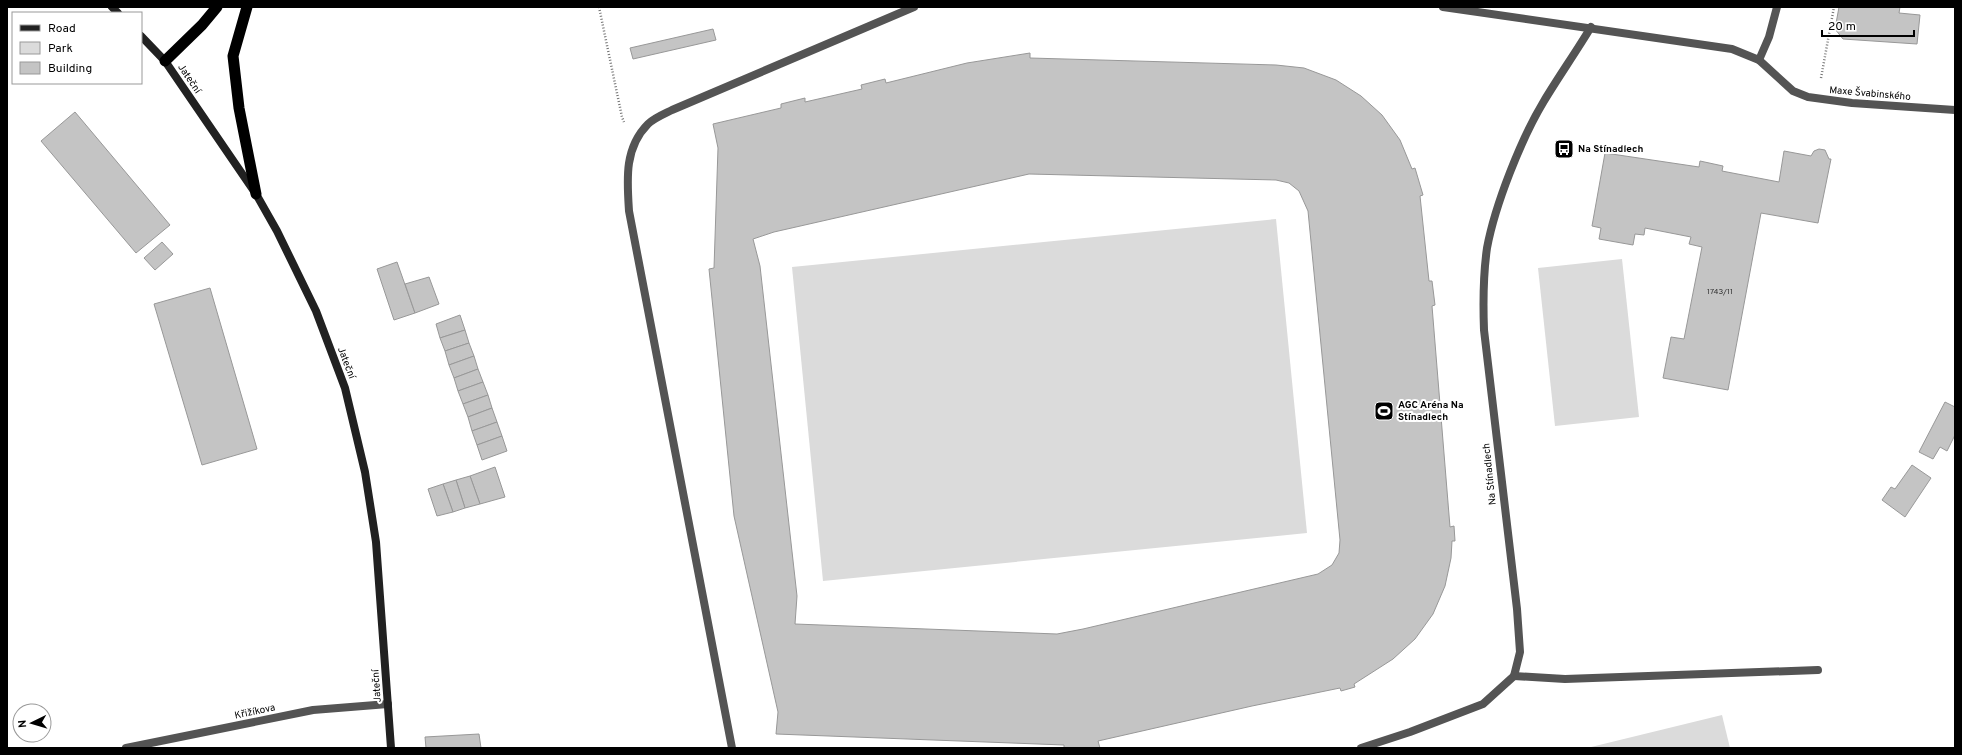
<svg xmlns="http://www.w3.org/2000/svg" width="1962" height="755" font-family="Overpass,sans-serif">
	<style>
		.green { fill: #dbdbdb }
		.building { fill: #c4c4c4; stroke: #989898; fill-rule: evenodd }
		.lines { fill: none; stroke-linecap: round; stroke-linejoin: round }
		.path { stroke: #767676; stroke-width: 2.5; stroke-dasharray: 1 2; stroke-linecap: butt }
		.service { stroke: #545454; stroke-width: 8 }
		.minor { stroke: #545454; stroke-width: 8 }
		.secondary { stroke: #212121; stroke-width: 8 }
		.trunk { stroke: #000; stroke-width: 11 }
		.labels { text-anchor: middle; dominant-baseline: central; stroke-width: 4; stroke-linejoin: round; paint-order: stroke }
		.number-label { font-size: 8px; fill: #313131 }
		.street-label { font-size: 10px; fill: #000; stroke: #fff }
		.poi-label { font-size: 10px; font-weight: bold; fill: #000; stroke: #fff; text-anchor: start }
	</style>
	<rect width="100%" height="100%" fill="#fff"/>
	<!-- green -->
	<g class="green">
		<path d="M1276 219 1307 533 823 581 792 267Z"/>
		<path d="M1622 259 1639 417 1555 426 1538 268Z"/>
		<path d="M1722 715 1730 748H1587Z"/>
	</g>
	<!-- building -->
	<g class="building">
		<path d="M1839 7H1900L1899 13 1920 15 1917 44 1843 39 1835 29Z"/>
		<path d="M713 29 716 40 633 59 630 48Z"/>
		<path d="M1030 53V58L1276 65 1304 68 1336 80 1361 96 1382 115 1400 140 1412 169 1415 168 1423 195 1420 196 1429 281H1432L1435 305 1432 306 1450 527 1454 526 1455 541H1452L1451 558 1445 586 1433 614 1415 639 1393 659 1354 684 1355 687 1341 691 1340 688 1252 706 1098 741 1100 748H1064V745L776 734 778 712 734 516 709 269 714 268 718 148 713 124 781 108V104L805 98V102L862 89 861 85 885 79 886 83 967 63ZM1029 174 1276 180 1289 183 1299 191 1308 211 1340 540 1339 553 1332 565 1318 574 1083 629 1057 634 795 624 797 596 760 266 753 239 774 232Z"/>
		<path d="M75 112 170 225 136 253 41 141Z"/>
		<path d="M1819 149 1825 150 1829 159H1831L1818 223 1761 213 1728 390 1663 378 1671 337 1684 339 1702 247 1689 244 1691 237 1645 228 1644 235 1635 234 1633 245 1599 239 1601 228 1592 226 1605 153 1699 167 1700 161 1723 166 1722 171 1779 182 1784 151 1811 156 1814 151Z"/>
		<path d="M162 242 173 254 155 270 144 258Z"/>
		<path d="M397 262 415 313 394 320 377 269Z"/>
		<path d="M429 277 439 304 415 313 405 284Z"/>
		<path d="M210 288 257 449 202 465 154 304Z"/>
		<path d="M460 315 465 330 440 338 436 324Z"/>
		<path d="M465 330 469 343 445 351 440 338Z"/>
		<path d="M469 343 474 356 449 365 445 351Z"/>
		<path d="M474 356 478 369 454 378 449 365Z"/>
		<path d="M478 369 483 382 458 391 454 378Z"/>
		<path d="M483 382 488 395 463 404 458 391Z"/>
		<path d="M488 395 492 408 468 417 463 404Z"/>
		<path d="M1945 402 1955 407V435L1947 451 1940 447 1933 459 1919 452Z"/>
		<path d="M492 408 497 422 472 431 468 417Z"/>
		<path d="M497 422 502 436 477 445 472 431Z"/>
		<path d="M502 436 507 451 482 460 477 445Z"/>
		<path d="M1912 465 1931 478 1905 517 1882 500 1891 487 1895 489Z"/>
		<path d="M495 467 505 497 480 504 470 476Z"/>
		<path d="M470 476 480 504 465 508 456 480Z"/>
		<path d="M456 480 465 508 453 512 443 484Z"/>
		<path d="M443 484 453 512 437 516 428 489Z"/>
		<path d="M479 734 481 748H426L425 737Z"/>
	</g>
	<g class="lines">
		<!-- path -->
		<g class="path">
			<path d="M599 7 622 117 624 122"/>
			<path d="M1821 78 1834 7"/>
		</g>
		<!-- service -->
		<path class="service" d="M1514 676 1565 679 1818 670"/>
		<!-- minor -->
		<g class="minor">
			<path d="M1443 7 1732 49 1759 60 1793 91 1808 97 1852 103 1955 110"/>
			<path d="M1759 60 1769 37 1777 7"/>
			<path d="M126 748 313 710 388 704"/>
			<path d="M732 748 629 211C627 180 624 148 648 124 654 118 664 114 672 110L914 7"/>
			<path d="M1361 748 1410 732 1483 704 1514 676 1520 652 1517 609 1484 330C1483 303 1483 276 1487 248 1495 205 1521 139 1544 101 1559 76 1576 52 1591 27"/>
		</g>
		<!-- secondary -->
		<g class="secondary">
			<path d="M112 7 118 13"/>
			<path d="M141 36 165 61 256 194 277 231 316 311 345 388 365 472 376 542 391 748"/>
		</g>
		<!-- trunk -->
		<g class="trunk">
			<path d="M247 7 233 56 239 108 256 194"/>
			<path d="M165 61 202 25 217 7"/>
		</g>
	</g>
	<!-- icons -->
	<defs>
		<g id="bus-square" transform="scale(1)"><rect x="-9" y="-9" width="18" height="18" rx="4" fill="#000" stroke="#fff"/><path d="M-5-6H5V4H4V6H2V4H-2V6H-4V4H-5ZM-3.5-4V0h7V-4ZM-3.5 1.2v1.5H-2V1.2ZM2 1.2v1.5H3.5V1.2Z" fill="#fff"/></g>
		<g id="stadium-square" transform="scale(1)"><rect x="-9" y="-9" width="18" height="18" rx="4" fill="#000" stroke="#fff"/><path d="M0-5a6.5 5 0 1 0 0 10a6.5 5 0 1 0 0-10ZM-3.5-1.8h7v3.6h-7Z" fill="#fff"/></g>
	</defs>
	<g fill-rule="evenodd">
		<use href="#bus-square" x="1564" y="149"/>
		<use href="#stadium-square" x="1384" y="411"/>
	</g>
	<g class="labels">
		<!-- number labels -->
		<g class="number-label">
			<text x="1720" y="292">1743/11</text>
		</g>
		<!-- street labels -->
		<g class="street-label">
			<text transform="translate(189 79) rotate(56)">Jateční</text>
			<text transform="translate(1870 94) rotate(5)">Maxe Švabinského</text>
			<text transform="translate(346 363) rotate(69)">Jateční</text>
			<text transform="translate(1490 474) rotate(-96)">Na Stínadlech</text>
			<text transform="translate(377 686) rotate(-94)">Jateční</text>
			<text transform="translate(255 712) rotate(-12)">Křižíkova</text>
		</g>
		<!-- poi labels -->
		<g class="poi-label">
			<text x="1578" y="149">Na Stínadlech</text>
			<text x="1398" y="405">AGC Aréna Na<tspan x="1398" dy="12">Stínadlech</tspan></text>
		</g>
	</g>
	<!-- border -->
	<rect width="1962" height="755" fill="none" stroke="#000000" stroke-width="16"/>
	<!-- legend -->
	<rect x="12" y="12" width="130" height="72" fill="#ffffff" stroke="#999999"/>
	<rect x="20" y="25" width="20" height="6" fill="#212121" stroke="#999999"/>
	<text x="48" y="32" font-size="12" fill="#000000">Road</text>
	<rect x="20" y="42" width="20" height="12" fill="#dbdbdb" stroke="#999999"/>
	<text x="48" y="52" font-size="12" fill="#000000">Park</text>
	<rect x="20" y="62" width="20" height="12" fill="#c4c4c4" stroke="#999999"/>
	<text x="48" y="72" font-size="12" fill="#000000">Building</text>
	<!-- north arrow -->
	<g transform="translate(32 723) rotate(265)"><circle r="19" fill="#ffffff" stroke="#999999"/>
	<path d="M0-3L7 15L0 10L-7 15Z" fill="#000000"/>
	<text y="-6" font-size="11" font-weight="bold" text-anchor="middle" fill="#000000">N</text>
	</g>
	<!-- scale -->
	<path d="M1822 30v6h92v-6" fill="none" stroke="#000000" stroke-width="2"/>
	<text x="1828" y="30" font-size="12" fill="#000000" stroke="#ffffff" stroke-width="3" paint-order="stroke">20 m</text>
</svg>
